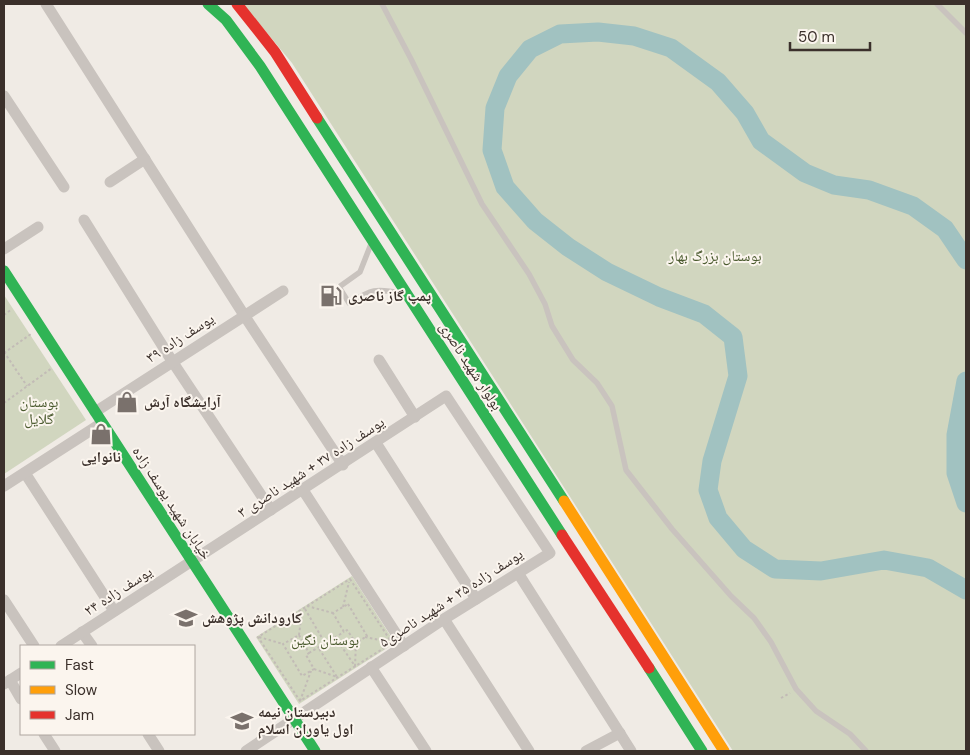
<svg xmlns="http://www.w3.org/2000/svg" width="970" height="755" font-family="'DM Sans','Noto Naskh Arabic',sans-serif">
	<style>
		.green { fill: #d1d6bf }
		.lines { fill: none; stroke-linecap: round; stroke-linejoin: round }
		.river { stroke: #a1c2c1; stroke-width: 19 }
		.path { stroke: #c2bbb6; stroke-width: 2; stroke-dasharray: 2.5 2.5; stroke-linecap: butt }
		.lane { stroke: #c9c3be; stroke-width: 5.5 }
		.street { stroke: #c9c3be; stroke-width: 11 }
		.fast { stroke: #30b455; stroke-width: 11 }
		.slow { stroke: #ff9f0a; stroke-width: 11 }
		.jam { stroke: #e5322d; stroke-width: 11 }
		.labels { text-anchor: middle; dominant-baseline: central; stroke-width: 4; stroke-linejoin: round; paint-order: stroke }
		.park-label { font-size: 15px; fill: #4a5a2e; stroke: #fbf5ee }
		.poi-label { font-size: 15px; font-weight: bold; fill: #3b302b; stroke: #fbf5ee; text-anchor: start }
		.street-label { font-size: 15px; fill: #3b302b; stroke: #fbf5ee }
	</style>
	<rect width="100%" height="100%" fill="#f0ebe5"/>
	<!-- green -->
	<g class="green">
		<path d="M243 4H966V751H733L292 63Z"/>
		<path d="M4 295 86 420 4 474Z"/>
		<path d="M352 576 395 643 299 704 256 637Z"/>
	</g>
	<g class="lines">
		<!-- river -->
		<g class="river">
			<path d="M966 260 945 229 913 206 869 190 834 185 805 173 761 141 745 113 718 82 671 48 634 36 598 32 560 34 530 49 508 76 495 108 492 150 505 187 535 221 568 247 607 272 659 297 704 314 733 337 738 376 712 461 708 490 718 518 744 549 775 569 821 571 884 560 928 568 966 590"/>
			<path d="M966 381 956 435V473L966 503"/>
		</g>
		<!-- path -->
		<g class="path">
			<path d="M4 315 12 309"/>
			<path d="M4 352 27 386"/>
			<path d="M4 353 31 334"/>
			<path d="M4 403 52 368"/>
			<path d="M350 579 392 643 300 701 258 637Z"/>
			<path d="M348 604 367 636 356 643 347 630 344 632 333 613Z"/>
			<path d="M307 606 333 613"/>
			<path d="M343 607 349 582"/>
			<path d="M305 609 325 643"/>
			<path d="M299 635 309 653 306 655 314 669 302 676 283 644Z"/>
			<path d="M299 635 302 610"/>
			<path d="M259 637 283 644"/>
			<path d="M335 637 355 666 356 643"/>
			<path d="M365 637 389 642"/>
			<path d="M309 653 344 632"/>
			<path d="M314 669 337 677 318 647"/>
			<path d="M781 698 790 693"/>
			<path d="M300 701 311 671"/>
		</g>
		<!-- lane -->
		<g class="lane">
			<path d="M382 4 411 59 482 204 529 274 545 304 552 326 573 360 597 383 612 406 626 470 672 529 731 596 754 618 771 642 796 689 816 711 850 734 866 751"/>
			<path d="M937 4 966 33"/>
			<path d="M371 244 360 272 339 287 349 303C372 289 375 288 402 293"/>
		</g>
		<!-- street -->
		<g class="street">
			<path d="M46 4 244 315 343 465"/>
			<path d="M4 96 64 187"/>
			<path d="M110 182 145 159"/>
			<path d="M84 220 172 361 271 510"/>
			<path d="M4 249 38 227"/>
			<path d="M379 360 415 417"/>
			<path d="M95 412 283 291"/>
			<path d="M376 443 476 599"/>
			<path d="M25 473 114 611"/>
			<path d="M4 486 102 423"/>
			<path d="M303 490 404 646"/>
			<path d="M518 573 631 751"/>
			<path d="M4 600 34 646"/>
			<path d="M444 619 529 751"/>
			<path d="M82 632 92 646"/>
			<path d="M61 646 446 396 550 553 444 619 246 751"/>
			<path d="M371 667 426 751"/>
			<path d="M10 680 21 699"/>
			<path d="M4 684 21 673"/>
			<path d="M44 734 55 751"/>
			<path d="M148 734 159 751"/>
			<path d="M586 751 620 733"/>
		</g>
		<!-- fast -->
		<g class="fast">
			<path d="M208 4 226 20 260 66 562 535"/>
			<path d="M317 118 564 501"/>
			<path d="M4 271 315 751"/>
			<path d="M649 668 702 751"/>
		</g>
		<!-- slow -->
		<path class="slow" d="M564 501 724 751"/>
		<!-- jam -->
		<g class="jam">
			<path d="M237 4 275 52 317 118"/>
			<path d="M562 535 649 668"/>
		</g>
	</g>
	<!-- icons -->
	<defs>
		<g id="fuel-bare" transform="scale(1.725)"><path d="M-5.5-6h7V0h2V4h1.3V-2.5L3-4.5l.8-.8L6-3V5H2.5V1h-1V6h-7ZM-4.2-4.7v3.2H.2V-4.7Z" fill="#7a716c" stroke="#fbf5ee" stroke-width="2.5" paint-order="stroke"/></g>
		<g id="shop-bare" transform="scale(1.725)"><path d="M-5-2.5h2.3a2.7 3.5 0 0 1 5.4 0H5L5.5 6h-11ZM-1.5-2.5h3a1.5 2.3 0 0 0-3 0Z" fill="#7a716c" stroke="#fbf5ee" stroke-width="2.5" paint-order="stroke"/></g>
		<g id="school-bare" transform="scale(1.725)"><path d="M0-5L7-2L0 1L-7-2ZM-4 1L0 2.5L4 1V4Q0 6-4 4Z" fill="#7a716c" stroke="#fbf5ee" stroke-width="2.5" paint-order="stroke"/></g>
	</defs>
	<g fill-rule="evenodd">
		<use href="#fuel-bare" x="331" y="296"/>
		<use href="#shop-bare" x="127" y="402"/>
		<use href="#shop-bare" x="101" y="434"/>
		<use href="#school-bare" x="186" y="618"/>
		<use href="#school-bare" x="242" y="721"/>
	</g>
	<g class="labels">
		<!-- park labels -->
		<g class="park-label">
			<text x="715" y="256">بوستان بزرگ بهار</text>
			<text x="39" y="402">بوستان<tspan x="39" dy="17">گلایل</tspan></text>
			<text x="325" y="640">بوستان نگین</text>
		</g>
		<!-- poi labels -->
		<g class="poi-label">
			<text x="348" y="296">پمپ گاز ناصری</text>
			<text x="144" y="402">آرایشگاه آرش</text>
			<text x="101" y="457" text-anchor="middle">نانوایی</text>
			<text x="202" y="618">کارودانش پژوهش</text>
			<text x="258" y="712">دبیرستان نیمه<tspan x="258" dy="17">اول یاوران اسلام</tspan></text>
		</g>
		<!-- street labels -->
		<g class="street-label">
			<text transform="translate(180 338) rotate(-33)">یوسف زاده ۳۹</text>
			<text transform="translate(471 366) rotate(57)">بولوار شهید ناصری</text>
			<text transform="translate(311 467) rotate(-33)">یوسف زاده ۳۷ + شهید ناصری ۳</text>
			<text transform="translate(172 503) rotate(57)">خیابان شهید یوسف زاده</text>
			<text transform="translate(118 591) rotate(-33)">یوسف زاده ۲۴</text>
			<text transform="translate(451 598) rotate(-33)">یوسف زاده ۳۵ + شهید ناصری۵</text>
		</g>
	</g>
	<!-- border -->
	<rect width="970" height="755" fill="none" stroke="#3b302b" stroke-width="10"/>
	<!-- legend -->
	<rect x="20" y="645" width="175" height="90" fill="#fbf5ee" stroke="#aea6a0"/>
	<rect x="30" y="661" width="25" height="8" fill="#30b455" stroke="#aea6a0"/>
	<text x="65" y="670" font-size="15" fill="#3b302b">Fast</text>
	<rect x="30" y="686" width="25" height="8" fill="#ff9f0a" stroke="#aea6a0"/>
	<text x="65" y="695" font-size="15" fill="#3b302b">Slow</text>
	<rect x="30" y="711" width="25" height="8" fill="#e5322d" stroke="#aea6a0"/>
	<text x="65" y="720" font-size="15" fill="#3b302b">Jam</text>
	<!-- scale -->
	<path d="M790 42v8h80v-8" fill="none" stroke="#3b302b" stroke-width="2.5"/>
	<text x="798" y="42" font-size="15" fill="#3b302b" stroke="#fbf5ee" stroke-width="4" paint-order="stroke">50 m</text>
</svg>
